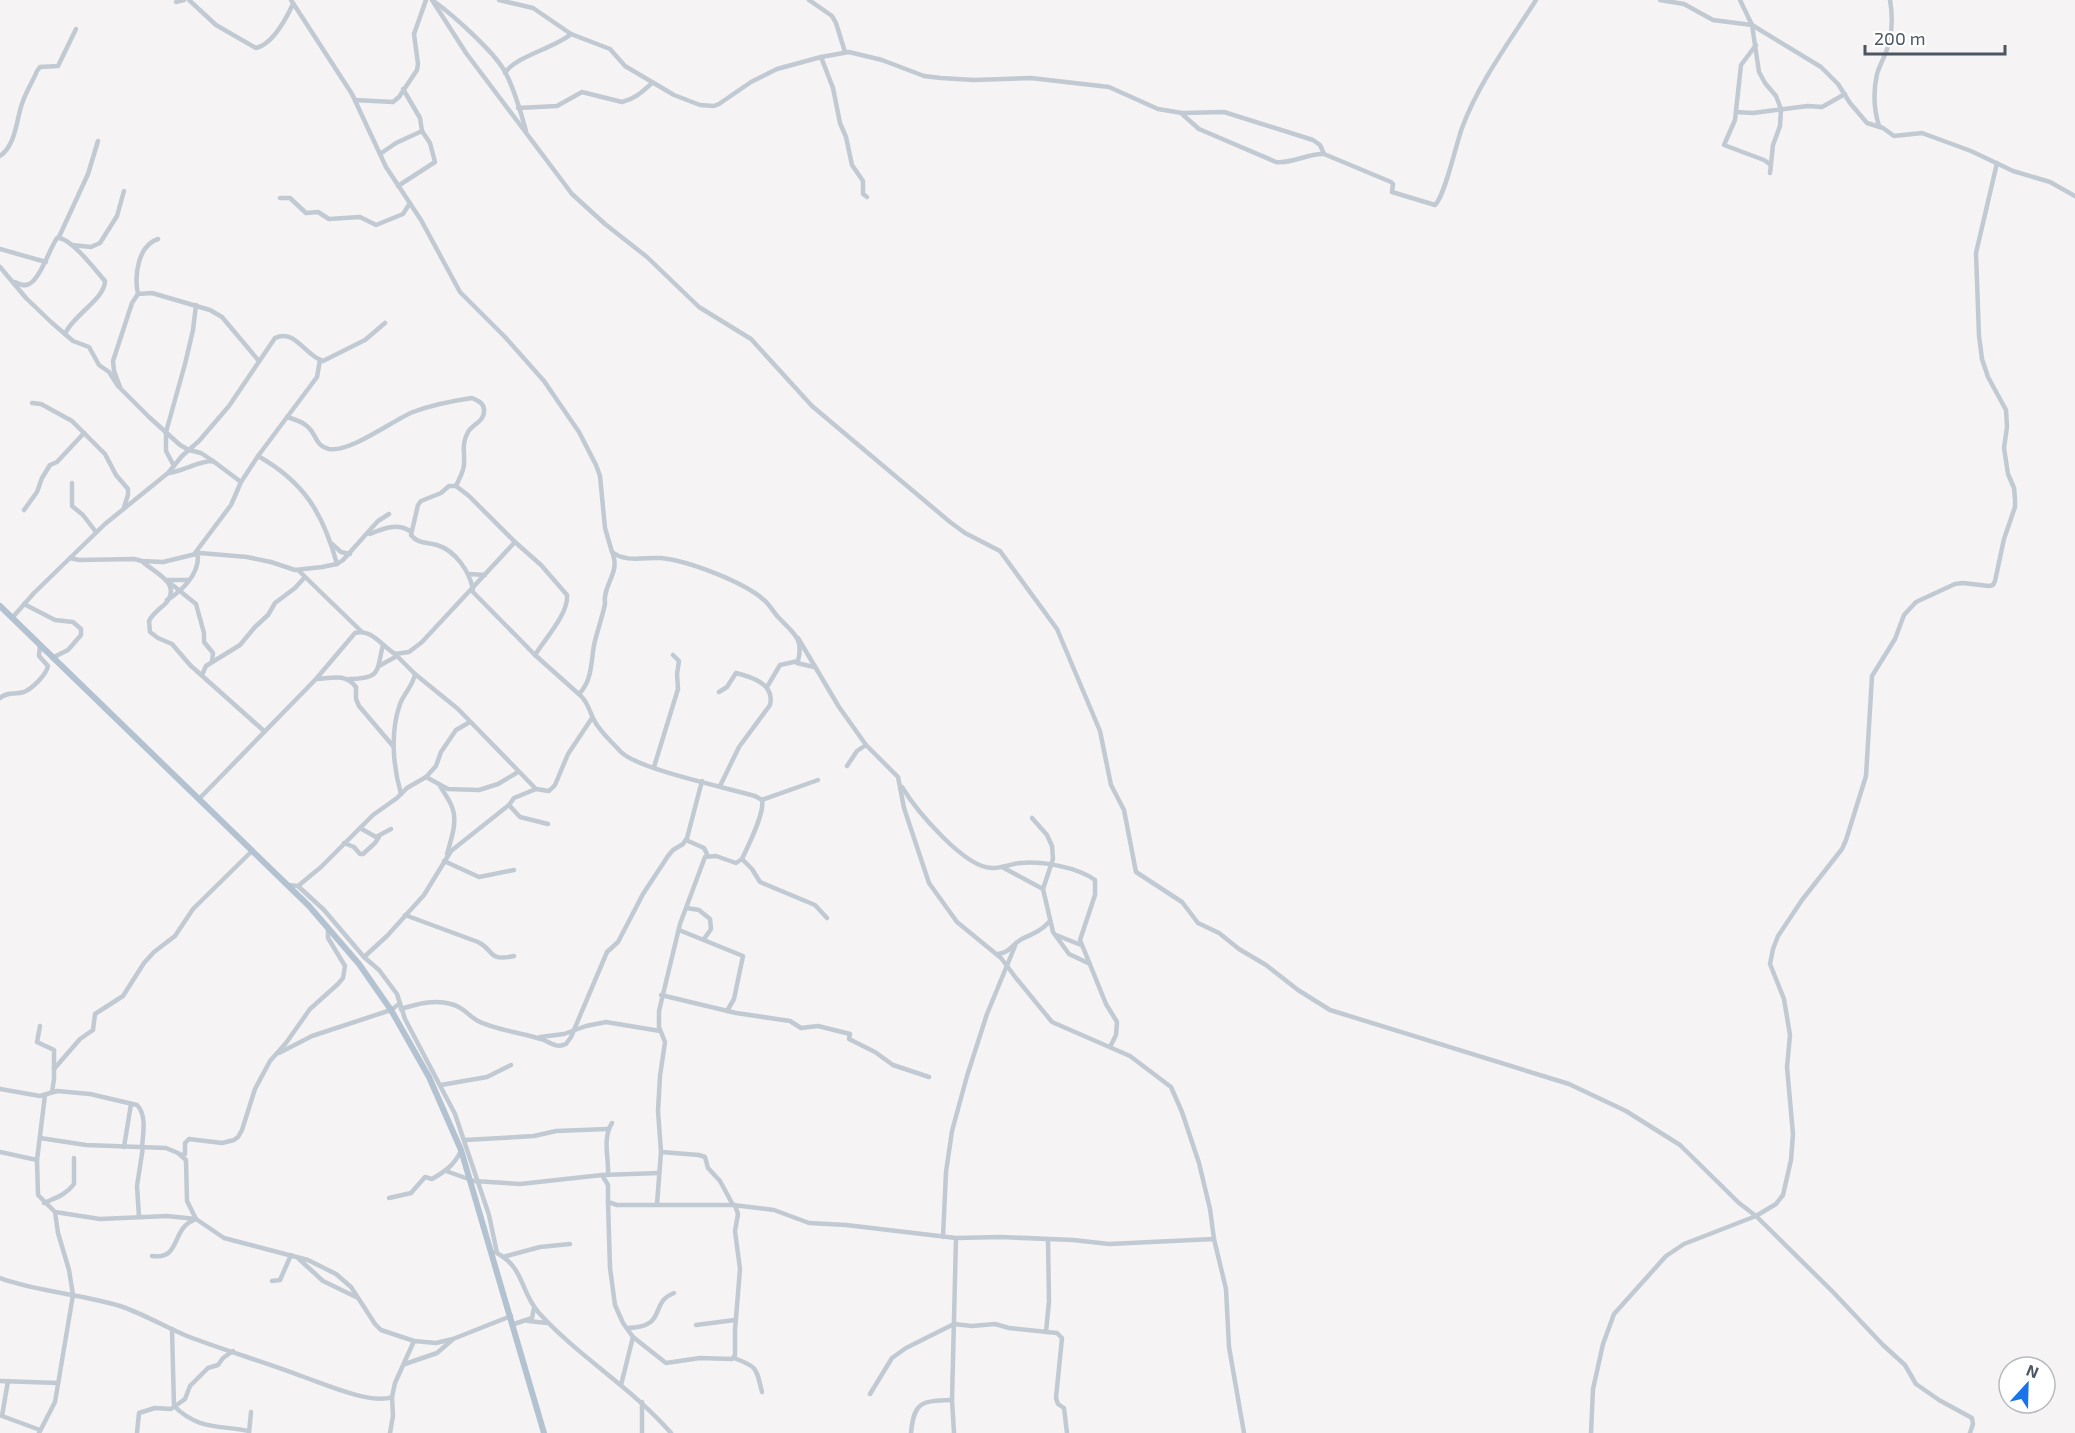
<svg xmlns="http://www.w3.org/2000/svg" width="2075" height="1433" font-family="'Exo 2',sans-serif">
	<style>
		.lines { fill: none; stroke-linecap: round; stroke-linejoin: round }
		.minor { stroke: #c1cad2; stroke-width: 4.5 }
		.major { stroke: #b3c2d1; stroke-width: 6 }
	</style>
	<rect width="100%" height="100%" fill="#f5f3f3"/>
	<g class="lines">
		<!-- minor -->
		<g class="minor">
			<path d="M189 0 216 25 256 48C273 44 286 19 293 4"/>
			<path d="M291 0 352 94 386 167 421 220 460 292 505 337 544 381 579 432 596 465 600 476 605 528 612 552C626 563 645 557 661 558 689 561 744 582 764 600 770 605 774 613 779 618 793 633 804 638 798 661L780 665 767 687"/>
			<path d="M432 0 466 53 572 194 605 224 647 257 699 307 751 339 812 406 950 522 965 533 1000 551 1057 629 1100 731 1111 785 1124 810 1136 872 1182 902 1198 923 1219 933 1239 949 1266 965 1298 990 1330 1010 1569 1084 1626 1111 1680 1145 1739 1203 1756 1216 1833 1292 1883 1345 1905 1365 1916 1384 1939 1400 1972 1418 1973 1424 1970 1433"/>
			<path d="M499 0 533 8 571 34 610 49 625 66 674 95 700 105 714 106 719 104 751 82 777 69 821 57 849 52 882 60 924 76 941 78 974 80 1031 78 1109 87 1158 109 1182 113 1224 112 1313 140 1320 145 1324 154 1391 182 1393 184 1392 192 1435 205C1445 196 1456 144 1462 128 1479 82 1510 41 1536 0"/>
			<path d="M809 0 832 16 836 23 845 52"/>
			<path d="M1660 0 1684 4 1713 20 1752 25 1759 72 1765 83 1776 96 1781 109 1780 126 1773 145 1770 173"/>
			<path d="M1740 0 1752 25 1821 67 1838 84 1850 103 1867 123 1883 128 1894 136 1922 133 1971 151 2013 171 2050 182 2075 196"/>
			<path d="M176 2 184 0"/>
			<path d="M435 2C454 16 492 50 504 70 514 87 521 113 526 131"/>
			<path d="M1756 45 1741 65 1735 120 1724 145 1764 160 1771 165"/>
			<path d="M821 57 833 88 840 123 846 137 852 165 863 181V194L867 197"/>
			<path d="M505 73C514 57 555 48 571 34"/>
			<path d="M355 100 393 102 399 97 417 70 418 64 414 34 426 0"/>
			<path d="M518 108 557 106 582 92 622 102C635 99 642 92 652 83"/>
			<path d="M1736 112 1753 113 1808 106 1822 107 1845 94"/>
			<path d="M1182 114 1199 129 1276 162C1293 164 1308 153 1324 154"/>
			<path d="M1879 126C1874 110 1873 92 1877 74 1879 67 1883 60 1886 52 1892 36 1893 17 1890 0"/>
			<path d="M380 154 396 143 422 131 420 118 403 89"/>
			<path d="M0 156C17 144 16 118 23 101 27 90 33 81 37 71L40 67 58 66 76 29"/>
			<path d="M398 186 435 162 430 143 422 131"/>
			<path d="M280 198H290L306 213 318 212 329 219 360 217 376 225 403 214 410 203"/>
			<path d="M59 237 88 174 98 141"/>
			<path d="M72 245 91 247 100 243 117 216 124 191"/>
			<path d="M0 249 46 262"/>
			<path d="M0 267 26 298 51 322 73 341 89 347 99 365 109 372 118 386 149 417 180 445 189 450 201 453 213 461"/>
			<path d="M15 282C19 284 24 287 29 284 40 279 50 248 57 238 70 236 96 271 105 281 105 299 72 316 65 334"/>
			<path d="M138 294C134 276 138 245 158 239"/>
			<path d="M120 387 114 371 113 361 132 303 138 294 152 293 210 310 222 317 258 360"/>
			<path d="M32 403 41 404 72 421 105 454 116 475 128 489V495L124 507"/>
			<path d="M287 417C294 419 303 422 308 427 317 435 315 446 329 449 350 453 393 420 413 412 432 405 451 401 472 398 477 400 484 403 484 410 485 421 473 424 468 432 461 445 465 452 464 464 464 471 459 479 456 486"/>
			<path d="M258 456C304 482 323 513 337 564"/>
			<path d="M174 466 166 451V432L185 364 193 330 196 305"/>
			<path d="M169 473C184 471 198 461 213 461L241 482"/>
			<path d="M72 483V506L83 515 96 532"/>
			<path d="M24 510 37 492 42 478 50 465 57 462 84 433"/>
			<path d="M370 534C384 528 397 523 410 531"/>
			<path d="M332 544 341 552 350 554"/>
			<path d="M70 558 79 560 134 559 142 561 163 562 200 553 247 557 271 562 295 570 322 567 337 564 343 560 378 521 389 514"/>
			<path d="M143 562C155 573 182 583 166 603 160 609 153 613 149 621L150 632 158 638 172 644 190 665 264 731"/>
			<path d="M299 571 362 632"/>
			<path d="M469 574 485 575"/>
			<path d="M168 580H189"/>
			<path d="M170 583 196 604 204 633V642L213 653 212 661"/>
			<path d="M473 589C469 571 456 551 437 545 427 542 418 544 411 535L418 505 421 501 441 493 449 486H456L469 496 515 542 541 565 567 595C569 613 545 639 535 655"/>
			<path d="M471 590 535 655 581 696C589 704 589 711 594 720 600 732 612 742 621 752 638 769 727 788 755 796L762 800C765 813 748 846 742 859L752 869 760 882 815 905 827 918"/>
			<path d="M167 600C182 591 198 575 198 557L195 553 231 505 241 482 258 456 317 377 320 360"/>
			<path d="M24 604 55 620 73 622 81 629V635L68 650 52 658"/>
			<path d="M12 618 34 593 105 524 168 473 182 456 199 441 229 406 275 338C295 328 305 356 323 361L365 340 385 323"/>
			<path d="M798 638 839 707 866 745"/>
			<path d="M395 654 415 674 458 709 536 789 549 791 555 785 568 754 592 718"/>
			<path d="M797 663 814 667"/>
			<path d="M379 666 397 656"/>
			<path d="M202 675 206 666 240 645 255 627 268 615 275 603 295 588 305 577"/>
			<path d="M316 679C332 678 345 673 356 687V699L359 706 393 746"/>
			<path d="M349 679C382 678 376 672 383 645"/>
			<path d="M719 692 727 687 736 673C752 677 775 684 770 705L739 747 720 786"/>
			<path d="M579 694C592 681 591 663 594 645 597 632 602 618 605 604 602 587 620 572 613 555"/>
			<path d="M0 698C8 691 15 695 24 692 33 688 46 675 48 666L39 656 40 645"/>
			<path d="M847 766 857 751 866 745 898 777 904 808 929 883 957 922 1001 958 1016 978 1052 1022 1130 1056 1171 1087 1182 1112 1199 1163 1210 1209 1214 1239 1226 1289 1229 1347 1244 1433"/>
			<path d="M654 767 678 689 677 674 679 661 673 655"/>
			<path d="M426 777 448 789 479 790 498 784 518 772"/>
			<path d="M440 786C444 793 449 799 452 807 458 822 451 839 447 854"/>
			<path d="M902 787C916 810 965 869 993 868 1002 868 1011 864 1020 863 1042 861 1077 867 1095 880V895L1080 940 1106 1004 1117 1022 1116 1035 1110 1047"/>
			<path d="M401 794C393 766 390 732 400 704 404 693 413 686 415 674"/>
			<path d="M199 799 316 679 355 633C371 628 382 646 395 654L409 652 422 642 515 542"/>
			<path d="M762 800 818 780"/>
			<path d="M509 805 520 817 548 824"/>
			<path d="M1032 818 1047 835 1052 846 1053 859 1043 889 1053 932 1069 954 1090 964"/>
			<path d="M360 828 376 837 391 829"/>
			<path d="M686 840 704 848 708 856"/>
			<path d="M344 843 354 847 360 854H363L375 843 379 837"/>
			<path d="M444 861 479 877 514 870"/>
			<path d="M1002 867 1043 889"/>
			<path d="M288 885 298 886 324 910 364 957 379 970 397 994 405 1019 455 1114 489 1215 497 1253"/>
			<path d="M298 886 321 867 373 815 397 798 407 788 426 777 436 766 441 752 456 730 470 722"/>
			<path d="M687 908 699 910 710 919 711 929 704 939"/>
			<path d="M405 915 478 942C495 950 487 962 514 956"/>
			<path d="M679 930 743 956 734 999 727 1011"/>
			<path d="M1056 935 1081 945"/>
			<path d="M998 954C1011 952 1012 944 1022 939 1034 933 1040 932 1050 921"/>
			<path d="M364 957 387 936 424 895 451 851 509 805 514 798 536 789"/>
			<path d="M661 995 736 1013 790 1021 801 1028 818 1026 850 1034 849 1039 875 1052 893 1065 929 1077"/>
			<path d="M401 1009C417 1004 434 999 451 1004 464 1007 467 1015 478 1021 495 1030 524 1033 544 1040 552 1044 557 1048 566 1044L571 1037 607 952 618 942 643 894 668 856 673 850 683 844 687 838 702 781"/>
			<path d="M40 1026 37 1042 54 1050V1079L52 1092"/>
			<path d="M540 1037 564 1034 586 1026 606 1022 660 1031"/>
			<path d="M279 1053 312 1036 391 1010 399 1004"/>
			<path d="M54 1069 80 1039 93 1030 95 1014 123 996 144 963 154 952 175 936 193 909 252 851"/>
			<path d="M441 1085 487 1077 511 1065"/>
			<path d="M0 1089 40 1096 57 1091 90 1094 137 1105C147 1115 143 1134 142 1147"/>
			<path d="M40 1138 86 1145 166 1148 178 1153 186 1160 187 1201 196 1219 224 1238 308 1260 336 1274 351 1287 375 1324 381 1330 414 1341 436 1343 453 1339 511 1316"/>
			<path d="M465 1140 534 1136 556 1131 608 1129"/>
			<path d="M124 1147 131 1104"/>
			<path d="M0 1152 37 1160"/>
			<path d="M661 1152 699 1155 705 1157 708 1168 720 1181 733 1205"/>
			<path d="M181 1155 185 1154V1143L189 1139 222 1143 234 1140 238 1137 242 1130 255 1089 270 1061 286 1043 310 1009 338 984 343 978 345 966 328 938V927"/>
			<path d="M446 1171 474 1181 520 1184 602 1175 608 1185V1202L617 1205H733L774 1210 809 1223 846 1225 956 1238 1001 1237 1073 1240 1109 1244 1214 1239"/>
			<path d="M602 1175 659 1173"/>
			<path d="M608 1175C609 1158 602 1139 612 1123"/>
			<path d="M389 1198 411 1193 425 1177 432 1179C446 1171 454 1165 461 1151"/>
			<path d="M608 1202 610 1268 615 1305 623 1323 633 1337 666 1363 700 1358 732 1359 735 1355V1330L740 1269 735 1231 738 1214 735 1205"/>
			<path d="M44 1203C55 1198 66 1195 74 1184V1158"/>
			<path d="M657 1204 661 1152 658 1111 660 1076 665 1042 659 1027V1011L680 924 705 857 716 856 736 863 742 859"/>
			<path d="M55 1212 100 1219 167 1216 196 1219C192 1221 187 1223 184 1227 173 1240 176 1259 152 1256"/>
			<path d="M139 1217 137 1186 143 1147"/>
			<path d="M943 1237 946 1172 952 1131 967 1076 987 1014 1015 946"/>
			<path d="M495 1252C525 1267 520 1292 539 1313 579 1357 632 1388 671 1433"/>
			<path d="M503 1257 540 1247 570 1244"/>
			<path d="M299 1259 323 1281 356 1297"/>
			<path d="M0 1278C39 1292 81 1294 120 1306 144 1314 165 1327 187 1336 226 1351 265 1362 304 1377 324 1384 372 1405 392 1397L395 1383 414 1341"/>
			<path d="M272 1281 280 1280 291 1255"/>
			<path d="M528 1321 547 1323"/>
			<path d="M514 1324 532 1318 534 1308"/>
			<path d="M696 1325 735 1320"/>
			<path d="M627 1328C669 1327 648 1303 674 1293"/>
			<path d="M172 1329 174 1406C198 1430 219 1425 249 1431"/>
			<path d="M1046 1332 1049 1301 1048 1240"/>
			<path d="M734 1358C758 1367 756 1368 762 1392"/>
			<path d="M405 1364 437 1353 452 1340"/>
			<path d="M0 1381 58 1383"/>
			<path d="M8 1381 2 1416 40 1430"/>
			<path d="M621 1385 633 1337"/>
			<path d="M870 1394 892 1358 906 1348 954 1324 972 1326 995 1324 1009 1328 1057 1333 1062 1338 1056 1398 1058 1404 1064 1408 1067 1433"/>
			<path d="M39 1433 55 1402 73 1295 69 1270 58 1233 55 1212 38 1195 37 1160 45 1095"/>
			<path d="M137 1433 139 1413 155 1408 171 1409 185 1399 190 1386 208 1368 218 1365 223 1358 233 1351"/>
			<path d="M249 1433 251 1412"/>
			<path d="M390 1433 393 1416 392 1397"/>
			<path d="M642 1433V1402"/>
			<path d="M911 1433C914 1401 922 1401 952 1400"/>
			<path d="M954 1433 952 1400 956 1238"/>
			<path d="M1591 1433 1593 1389 1603 1344 1614 1314 1666 1256 1684 1244 1756 1216 1776 1204 1783 1195 1791 1160 1793 1134 1787 1067 1790 1035 1784 999 1770 964 1773 949 1778 936 1802 900 1842 849 1846 840 1866 776 1872 676 1895 639 1904 615 1916 602 1955 584 1963 583 1989 586 1993 585 1995 581 2004 539 2015 507V499L2014 488 2008 474 2004 448 2007 427 2006 410 1988 377 1982 359 1979 336 1976 253 1997 163"/>
		</g>
		<!-- major -->
		<path class="major" d="M0 606 309 906 359 964 391 1010 429 1077 461 1150 544 1433"/>
	</g>
	<!-- north arrow -->
	<g transform="translate(2027 1385) rotate(22)"><circle r="28" fill="#ffffff" stroke="#b7bbc0" stroke-width="1.5"/>
	<path d="M0-4.5L10 22L0 15L-10 22Z" fill="#1a73e8"/>
	<text y="-9" font-size="16" font-weight="bold" text-anchor="middle" fill="#4a5661">N</text>
	</g>
	<!-- scale -->
	<path d="M1865 45v9h140v-9" fill="none" stroke="#4a5661" stroke-width="3"/>
	<text x="1874" y="45" font-size="18" fill="#4a5661" stroke="#ffffff" stroke-width="4.5" paint-order="stroke">200 m</text>
</svg>
